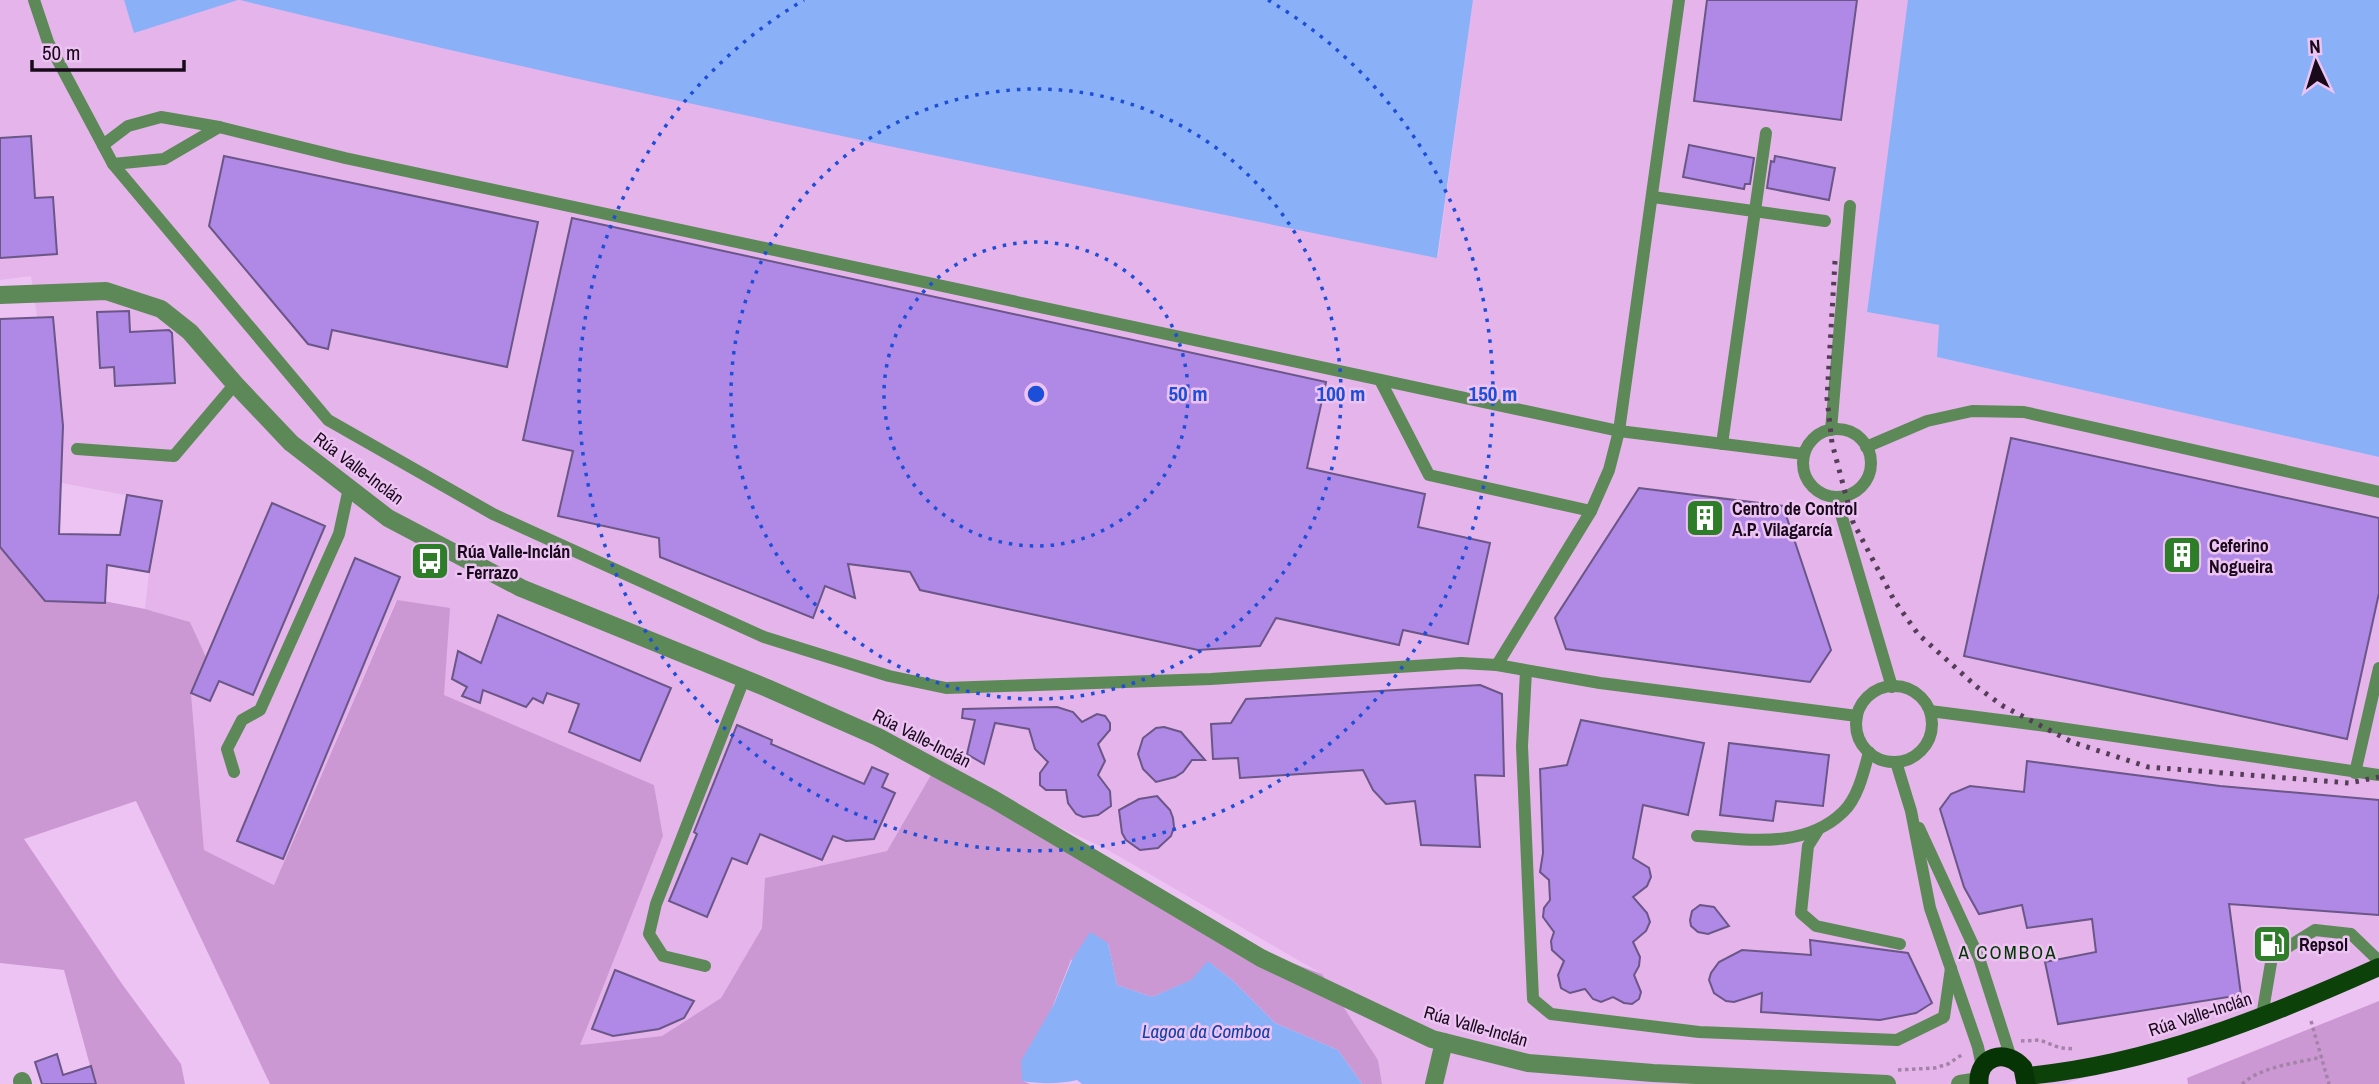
<svg xmlns="http://www.w3.org/2000/svg" width="2379" height="1084" font-family="'Archivo Narrow',sans-serif">
	<style>
		.built { fill: #e4b4ea }
		.green { fill: #cc98d3 }
		.water { fill: #8ab0f8 }
		.building { fill: #b088e6; stroke: #6a5687; stroke-width: 2 }
		.lines { fill: none; stroke-linecap: round; stroke-linejoin: round }
		.path { stroke: #a383a8; stroke-width: 3.5; stroke-dasharray: 3.5 3.5; stroke-linecap: butt }
		.service { stroke: #5c8957; stroke-width: 12 }
		.minor { stroke: #5c8957; stroke-width: 18 }
		.primary { stroke: #0c4209; stroke-width: 18 }
		.trunk { stroke: #063404; stroke-width: 19 }
		.rail { stroke: #543e57; stroke-width: 5; stroke-dasharray: 3.5 7; stroke-linecap: butt }
		.ring { fill: none; stroke: #1d4ed8; stroke-width: 3.5; stroke-dasharray: 3.5 7 }
		.labels { text-anchor: middle; dominant-baseline: central; stroke-width: 5; stroke-linejoin: round; paint-order: stroke }
		.street-label { font-size: 18px; fill: #180a1a; stroke: #edc3f3 }
		.poi-label { font-size: 18px; font-weight: bold; fill: #180a1a; stroke: #edc3f3; text-anchor: start }
		.neighbourhood-label { font-size: 19px; letter-spacing: 2px; fill: #003600; stroke: #edc3f3 }
		.water-label { font-size: 19px; font-style: italic; fill: #1041a6; stroke: #edc3f3 }
		.centre { fill: #1d4ed8; stroke: #edc3f3; stroke-width: 3.5 }
		.ring-label { font-size: 21px; text-anchor: middle; font-weight: bold; fill: #1d4ed8; stroke: #edc3f3; stroke-width: 5; stroke-linejoin: round; paint-order: stroke }
	</style>
	<rect width="100%" height="100%" fill="#edc3f3"/>
	<!-- built -->
	<path class="built" d="M0 0H124L128 13 240 0 1438 257 1473 0H1909L1867 312 1939 325 1937 357 2379 457V965L2182 1043 2065 1084H1382L1378 1060 1322 974 1108 850 935 768 887 851 765 878 762 928 721 998 662 1036 579 1045 663 836 654 785 443 695 396 600 274 885 204 850 191 693 206 657 190 622 145 609 149 572 162 502 62 483 31 276 0 280Z"/>
	<!-- green -->
	<g class="green">
		<path d="M0 549 11 551 37 588 145 609 190 622 206 657 191 693 204 850 274 885 397 600 450 608 444 695 654 785 663 836 580 1045 662 1036 721 998 762 928 765 878 887 851 935 768 1228 939 1322 974 1378 1060 1382 1084H1362L1338 1050 1275 1023 1232 980 1209 962 1192 980 1152 997 1117 985 1108 943 1071 960 1023 1081 1030 1084H270L136 801 24 839 122 984 181 1064 185 1084H95L64 970 0 963Z"/>
		<path d="M2379 1001V1084H2188L2187 1078Z"/>
	</g>
	<!-- water -->
	<g class="water">
		<path d="M124 0H238L134 33Z"/>
		<path d="M240 0H1473L1437 258C1037 177 637 97 240 0Z"/>
		<path d="M1908 0H2379V457L1937 357 1939 325 1867 312Z"/>
		<path d="M1090 932 1108 943 1117 985 1152 997 1191 980 1208 961 1232 980 1275 1023 1338 1050 1362 1084H1082L1077 1080C1061 1084 1038 1084 1022 1081L1021 1061 1054 1004 1072 960Z"/>
	</g>
	<!-- building -->
	<g class="building">
		<path d="M1707 0H1857L1841 120 1694 101Z"/>
		<path d="M31 136 35 198 53 197 57 254 0 258V138Z"/>
		<path d="M1689 145 1754 158 1750 184H1745L1744 189 1683 177Z"/>
		<path d="M224 156 538 222 507 367 332 330 328 349 308 344 209 226Z"/>
		<path d="M1775 156 1835 168 1829 200 1767 188 1771 161 1774 162Z"/>
		<path d="M572 218 1326 382 1307 468 1425 494 1418 527 1490 543 1468 644 1403 630 1399 645 1276 618 1260 646 1198 650 920 590 910 572 848 564 855 598 825 586 813 618 660 557 659 538 558 516 573 451 523 440Z"/>
		<path d="M129 311 130 332 169 330 172 333 175 383 115 386 114 367 100 368 97 312Z"/>
		<path d="M53 317 63 426 59 534 120 535 127 495 162 501 149 572 107 565 105 603 45 601 0 547V319Z"/>
		<path d="M2011 438 2379 518V593L2347 739 1964 656Z"/>
		<path d="M1639 488 1783 506 1831 650 1810 682 1566 649 1555 618Z"/>
		<path d="M272 503 325 526 253 695 219 681 210 701 191 693Z"/>
		<path d="M355 558 400 577 283 859 237 841Z"/>
		<path d="M498 615 671 688 640 761 569 732 579 704 547 693 543 703 533 698 526 707 483 690 480 703 462 696 467 687 452 679 458 651 481 663Z"/>
		<path d="M1480 685 1502 694 1504 776 1475 775 1480 847 1421 845 1415 801 1386 804 1373 790 1363 770 1240 778 1238 758 1213 759 1211 724 1231 723 1246 699Z"/>
		<path d="M1057 707 1073 712 1082 722 1097 714 1105 716 1110 723V730L1098 744 1105 761 1098 775 1110 791 1111 806 1098 815 1083 817 1076 814 1068 803 1066 790H1046L1040 785V773L1048 762 1035 749 1029 729 995 723 984 764 967 754 975 720 962 718 963 709Z"/>
		<path d="M1581 720 1704 743 1688 815 1643 805 1633 858 1649 868 1651 877 1647 886 1633 897 1647 913 1650 922 1646 931 1633 942 1640 957 1639 966 1634 975 1641 992 1639 999 1632 1004 1624 1003 1613 997 1601 1002 1593 999 1585 989 1570 993 1561 988 1558 975 1564 961 1552 950 1551 941 1554 932 1543 917 1544 908 1550 900 1549 880 1540 872 1543 853 1540 769 1567 765Z"/>
		<path d="M737 725 772 740 771 744 864 784 872 767 888 774 882 787 895 793 874 839 846 841 833 836 822 860 760 834 747 864 732 858 707 917 669 901 697 834 694 832Z"/>
		<path d="M1164 727 1181 732 1205 760H1192L1183 772 1175 777 1156 782 1143 769 1138 754 1143 738 1156 728Z"/>
		<path d="M1729 743 1829 755 1823 806 1776 801 1773 821 1720 815Z"/>
		<path d="M2027 761 2220 786 2379 800V915L2229 904 2241 995 2058 1024 2045 962 2096 952 2092 919 2027 928 2022 905 1979 914 1964 887 1940 809 1951 794 1970 786 2024 792Z"/>
		<path d="M1157 796 1170 810 1173 818 1174 827 1171 836 1158 848 1140 850 1126 840 1122 833 1119 810 1139 799Z"/>
		<path d="M1700 905 1714 907 1729 926 1708 934 1698 932 1691 926 1690 920 1692 911Z"/>
		<path d="M1810 940 1908 953 1932 1003 1916 1013 1880 1020 1761 1012 1762 993 1734 1002 1726 1001 1714 993 1709 980 1711 973 1719 962 1742 950 1811 955Z"/>
		<path d="M615 970 694 1001 684 1018 659 1029 613 1036 592 1029Z"/>
		<path d="M57 1054 63 1075 91 1066 96 1084H42L35 1062Z"/>
	</g>
	<g class="lines">
		<!-- path -->
		<g class="path">
			<path d="M2311 1021 2329 1084"/>
			<path d="M2021 1041 2040 1040 2060 1048 2075 1049"/>
			<path d="M1898 1070 1935 1068 1948 1064 1963 1054"/>
			<path d="M2242 1084C2262 1066 2297 1063 2322 1057"/>
		</g>
		<!-- service -->
		<g class="service">
			<path d="M34 0 48 42 113 164 328 420 493 514 764 637 889 676 946 688 1211 679 1461 663 1497 665 1600 683 1857 716"/>
			<path d="M219 127 345 158 1619 431 1804 454"/>
			<path d="M103 145 128 126 161 117 219 127 164 159 113 164"/>
			<path d="M1653 197 1825 221"/>
			<path d="M1380 380 1429 475 1591 511"/>
			<circle cx="1837" cy="463" r="34"/>
			<path d="M1831 430 1850 206"/>
			<path d="M1722 444 1766 133"/>
			<path d="M1866 447 1927 421 1972 411 2024 412 2379 492"/>
			<path d="M77 449 174 456 235 384"/>
			<path d="M1836 497 1892 687"/>
			<path d="M1497 665 1591 511 1609 470 1619 431 1679 0"/>
			<path d="M1526 671 1522 746 1533 999 1551 1014 1699 1032 1897 1040 1944 1017 1951 968"/>
			<circle cx="1894" cy="724" r="38"/>
			<path d="M1930 711 2039 725 2379 775"/>
			<path d="M1896 762 1911 811 1930 908 1978 1047 1982 1067"/>
			<path d="M234 772 227 749 242 720 260 710 339 534 349 488"/>
			<path d="M2355 773 2379 668"/>
			<path d="M1919 828 1979 958 2011 1058"/>
			<path d="M1818 830 1808 846 1801 913 1816 926 1900 944"/>
			<path d="M1697 836C1746 839 1804 850 1843 812 1858 798 1864 771 1869 752"/>
			<path d="M705 966 663 956 649 934 656 904 744 679"/>
			<path d="M2262 1016 2272 957 2315 930 2351 934 2379 961"/>
		</g>
		<!-- minor -->
		<g class="minor">
			<path d="M0 295 106 291 161 309 190 332 235 384 291 443 388 518 521 588 767 688 878 737 993 799 1261 958 1432 1039 1528 1063 1653 1073 1887 1084"/>
			<path d="M22 1081 23 1084"/>
			<path d="M1434 1084 1444 1042"/>
			<path d="M1960 1084 1979 1081"/>
		</g>
		<!-- primary -->
		<path class="primary" d="M2026 1076C2148 1065 2268 1017 2379 967"/>
		<!-- trunk -->
		<path class="trunk" d="M1979 1084C1977 1056 2006 1048 2023 1068L2026 1084"/>
		<!-- rail -->
		<path class="rail" d="M1835 261 1827 398 1832 443 1853 522 1894 600 1918 634 1977 687 2003 706 2072 742 2148 767 2349 783 2379 777"/>
	</g>
	<!-- distance rings -->
	<g class="ring">
		<circle cx="1036" cy="394" r="152"/>
		<circle cx="1036" cy="394" r="305"/>
		<path d="M1268 0A457 457 0 1 1 804 0"/>
	</g>
	<!-- icons -->
	<defs>
		<g id="building-square" transform="scale(2.0125)"><rect x="-9" y="-9" width="18" height="18" rx="4" fill="#2e7e29" stroke="#edc3f3"/><path d="M-4-6H4V6H1V3H-1V6H-4ZM-2.5-4.3h1.7v1.8h-1.7ZM.8-4.3h1.7v1.8H.8ZM-2.5-1h1.7V.8h-1.7ZM.8-1h1.7V.8H.8Z" fill="#fff"/></g>
		<g id="bus-square" transform="scale(2.0125)"><rect x="-9" y="-9" width="18" height="18" rx="4" fill="#2e7e29" stroke="#edc3f3"/><path d="M-5-6H5V4H4V6H2V4H-2V6H-4V4H-5ZM-3.5-4V0h7V-4ZM-3.5 1.2v1.5H-2V1.2ZM2 1.2v1.5H3.5V1.2Z" fill="#fff"/></g>
		<g id="fuel-square" transform="scale(2.0125)"><rect x="-9" y="-9" width="18" height="18" rx="4" fill="#2e7e29" stroke="#edc3f3"/><path d="M-5.5-6h7V0h2V4h1.3V-2.5L3-4.5l.8-.8L6-3V5H2.5V1h-1V6h-7ZM-4.2-4.7v3.2H.2V-4.7Z" fill="#fff"/></g>
	</defs>
	<g fill-rule="evenodd">
		<use href="#building-square" x="1705" y="518"/>
		<use href="#building-square" x="2182" y="555"/>
		<use href="#bus-square" x="430" y="561"/>
		<use href="#fuel-square" x="2272" y="944"/>
	</g>
	<g class="labels">
		<!-- street labels -->
		<g class="street-label">
			<text transform="translate(359 468) rotate(37)">Rúa Valle-Inclán</text>
			<text transform="translate(922 738) rotate(27)">Rúa Valle-Inclán</text>
			<text transform="translate(2200 1014) rotate(-18)">Rúa Valle-Inclán</text>
			<text transform="translate(1476 1026) rotate(16)">Rúa Valle-Inclán</text>
		</g>
		<!-- poi labels -->
		<g class="poi-label">
			<text x="1732" y="508">Centro de Control<tspan x="1732" dy="21">A.P. Vilagarcía</tspan></text>
			<text x="2209" y="545">Ceferino<tspan x="2209" dy="21">Nogueira</tspan></text>
			<text x="457" y="551">Rúa Valle-Inclán<tspan x="457" dy="21">- Ferrazo</tspan></text>
			<text x="2299" y="944">Repsol</text>
		</g>
		<!-- neighbourhood labels -->
		<g class="neighbourhood-label">
			<text x="2008" y="952">A COMBOA</text>
		</g>
		<!-- water labels -->
		<g class="water-label">
			<text x="1206" y="1031">Lagoa da Comboa</text>
		</g>
	</g>
	<circle cx="1036" cy="394" r="10" class="centre"/>
	<g class="ring-label">
		<text x="1188" y="401">50 m</text>
		<text x="1341" y="401">100 m</text>
		<text x="1493" y="401">150 m</text>
	</g>
	<!-- north arrow -->
	<g transform="translate(2316 63) rotate(356)" stroke="#edc3f3" stroke-width="5" paint-order="stroke">
	<path d="M0-5L12 26L0 18L-12 26Z" fill="#180a1a"/>
	<text y="-10" font-size="19" font-weight="bold" text-anchor="middle" fill="#180a1a">N</text>
	</g>
	<!-- scale -->
	<path d="M32 60v10h152v-10" fill="none" stroke="#180a1a" stroke-width="3.5"/>
	<text x="42" y="60" font-size="21" fill="#180a1a" stroke="#edc3f3" stroke-width="5" paint-order="stroke">50 m</text>
</svg>
